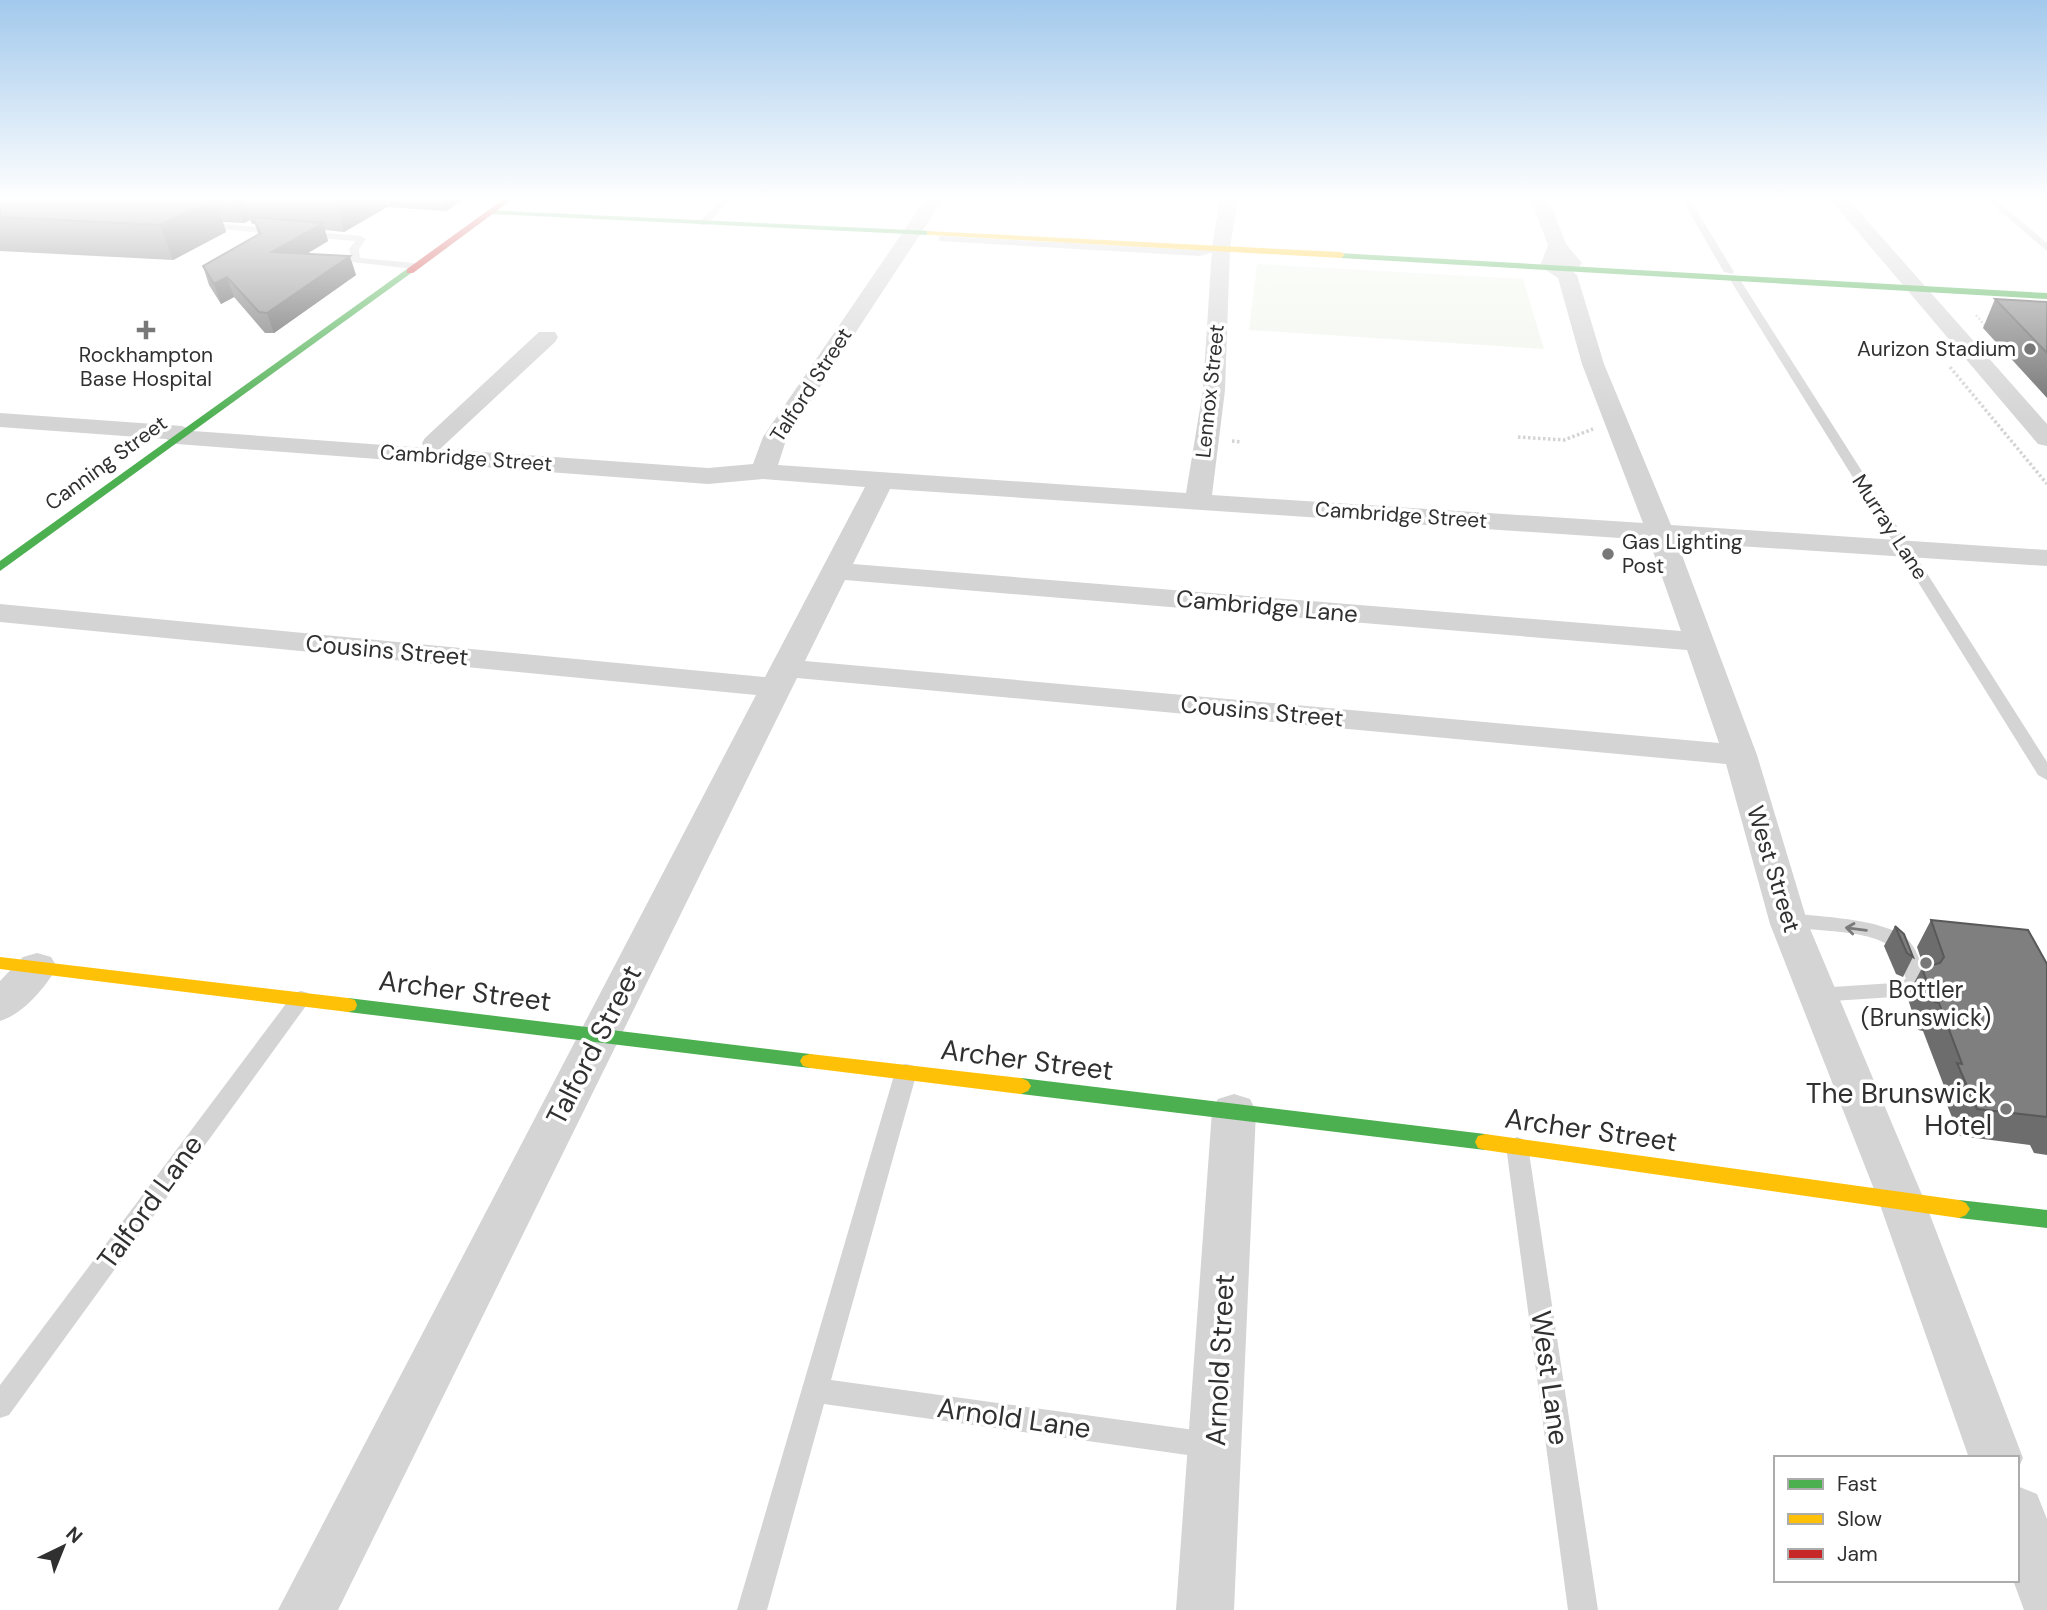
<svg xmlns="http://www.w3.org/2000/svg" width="2047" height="1610" font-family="'DM Sans',sans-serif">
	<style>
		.green { fill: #f1f6ec }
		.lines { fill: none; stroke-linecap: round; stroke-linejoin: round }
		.path-far1 { stroke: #d4d4d4; stroke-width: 2.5; stroke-dasharray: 2 2; stroke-linecap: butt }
		.path { stroke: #d4d4d4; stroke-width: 3.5; stroke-dasharray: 2.5 2.5; stroke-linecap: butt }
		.lane { fill: #d4d4d4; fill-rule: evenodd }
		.street { fill: #d4d4d4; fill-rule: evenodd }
		.fast { fill: #4caf50; fill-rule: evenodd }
		.slow { fill: #ffc107; fill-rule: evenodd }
		.jam { fill: #c62828; fill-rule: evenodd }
		.wall { fill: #6d6d6d }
		.shaded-wall { fill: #595959 }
		.building { fill: #7f7f7f; stroke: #595959; stroke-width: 2 }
		.oneway { stroke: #7a7a7a }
		.poi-dot { fill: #787878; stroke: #fff; stroke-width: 2.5 }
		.labels { text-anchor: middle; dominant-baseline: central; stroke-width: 7; stroke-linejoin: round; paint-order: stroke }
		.far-poi-label { font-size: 21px; fill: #303030; stroke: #fff; text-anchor: end }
		.far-street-label { font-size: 21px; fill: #303030; stroke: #fff }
		.street-label { font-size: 24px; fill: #303030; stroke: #fff }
		.poi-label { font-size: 24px; fill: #303030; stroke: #fff }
		.near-street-label { font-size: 28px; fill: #303030; stroke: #fff }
		.near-poi-label { font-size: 28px; fill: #303030; stroke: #fff; text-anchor: end }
	</style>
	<rect width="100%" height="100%" fill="#fff"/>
	<!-- green -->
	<path class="green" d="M1257 264 1523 279 1544 349 1249 330Z"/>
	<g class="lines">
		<!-- path-far1 -->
		<path class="path-far1" d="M1976 315 1988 329"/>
		<!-- path -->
		<g class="path">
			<path d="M1950 367 2047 484"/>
			<path d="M1518 437 1564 440 1593 429"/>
			<path d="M1232 441 1242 442"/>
		</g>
		<!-- lane -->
		<g class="lane">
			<path d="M724 198H733L706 225H700V221Z"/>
			<path d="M1681 198H1689L1734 272 1732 274 1724 272Z"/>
			<path d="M1985 198H1994L2047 243V251Z"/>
			<path d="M223 224 361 236 366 239 359 249 360 258 414 263 419 266 414 269 352 262 349 249 355 241 220 229V225Z"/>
			<path d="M942 236 1200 250 1218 246 1223 249 1200 256 939 241V237Z"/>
			<path d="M1734 275 1739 278 2047 762V780L2038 775 1729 278Z"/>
			<path d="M1788 913C1818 917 1890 918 1910 942 1919 953 1923 970 1927 983L1924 988 1894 997 1817 1002 1810 1000 1807 995 1810 990 1817 988 1894 983 1906 979C1903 971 1901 961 1896 953 1880 927 1809 933 1781 925L1778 920 1781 915Z"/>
			<path d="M301 991 308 993 311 998 308 1003 9 1415 0 1418V1385L294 993Z"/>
			<path d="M906 1064 914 1066 917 1072 831 1380 1209 1432 1219 1436 1222 1445 1219 1454 1209 1458 824 1404 767 1610H737L895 1072 898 1066Z"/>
			<path d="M1517 1137 1525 1140 1528 1146 1598 1610H1568L1506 1146 1509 1140Z"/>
		</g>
		<!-- street -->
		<g class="street">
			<path d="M926 198H944L787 437 778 465 1186 493 1203 390 1212 248 1220 198H1238L1230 248 1225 390 1212 495 1643 523 1582 364 1558 278 1540 266 1548 245 1530 198H1548L1566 244 1582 263 1579 267 1568 268 1577 275 1604 364 1671 525 2047 550V566L1677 542 1757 755 1808 924 1925 1202 2023 1458 2017 1472V1458H1969L1879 1202 1770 924 1726 764 797 678 338 1610H278L756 695 0 622V604L765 677 865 487 763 479 708 484 177 444 166 439 0 427V413L182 426 193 431 425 448 422 443 425 438 539 332H555L558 337 555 342 440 449 708 468 753 464 763 437ZM890 489 1649 540 1681 631 853 564ZM845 580 1687 650 1719 743 805 661Z"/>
			<path d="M1829 198H1847L2047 424V446L2038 444Z"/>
			<path d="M37 953 51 957 57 967C45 988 23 1014 0 1021V981L23 957Z"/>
			<path d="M1234 1094 1250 1099 1256 1111 1234 1610H1176L1212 1111 1218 1099Z"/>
			<path d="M2017 1486 2037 1494 2047 1519V1610H2024L2013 1580H2017Z"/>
		</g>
		<!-- fast -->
		<g class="fast">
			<path d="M487 210 930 231 934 233 930 235 490 214Z"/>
			<path d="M1338 253 2047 293V299L1341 258 1337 255Z"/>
			<path d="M407 269 414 271 0 571V561Z"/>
			<path d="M348 998 810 1054 817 1056 820 1061 817 1066 810 1068 348 1012 341 1010 339 1005 341 1000Z"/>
			<path d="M1021 1078 1485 1134 1492 1136 1495 1142 1492 1148 1485 1150 1021 1094 1014 1091 1011 1086 1014 1081Z"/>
			<path d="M1959 1200 2047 1210V1228L1959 1218 1952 1215 1948 1209 1952 1203Z"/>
		</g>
		<!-- slow -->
		<g class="slow">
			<path d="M927 231 1341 252 1345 255 1341 258 930 235H927Z"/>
			<path d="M0 957 348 998 355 1000 357 1005 355 1010 348 1012 0 969Z"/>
			<path d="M810 1054 1021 1078 1028 1081 1031 1086 1028 1091 1021 1094 810 1068 803 1066 800 1061 803 1056Z"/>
			<path d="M1485 1134 1959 1200 1966 1203 1970 1209 1966 1215 1959 1218 1485 1150 1478 1148 1475 1142 1478 1136Z"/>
		</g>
		<!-- jam -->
		<path class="jam" d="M505 198H514L413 273H407V269Z"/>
	</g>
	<!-- wall -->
	<g class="wall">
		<path d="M0 198H466L446 211 387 207 344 232 325 230 328 241 308 253 356 275 274 333H265L234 297 221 304 209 285 203 266 258 234 255 224H252L250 220 244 223 223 222 226 232 173 260 0 251Z"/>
		<path d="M1995 299 2047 302V398L1983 328Z"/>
		<path d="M1931 920 2047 964V1155L2034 1153 2030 1145 1960 1136 1941 1091 1944 1086 1923 1031 1918 1030 1907 996 1922 968H1924L1917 947Z"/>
		<path d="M1895 926 1913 957 1903 977 1896 974 1884 946Z"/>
	</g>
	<!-- shaded-wall -->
	<g class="shaded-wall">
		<path d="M215 198 226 232 173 260 160 225Z"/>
		<path d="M236 198H243L250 220 244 223Z"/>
		<path d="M335 198H384L387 207 344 232Z"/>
		<path d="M443 198H466L446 211Z"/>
		<path d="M323 223 328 241 278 271 272 252Z"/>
		<path d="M350 256 356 275 274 333 267 313Z"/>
		<path d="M227 277 234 297 221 304 214 284Z"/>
	</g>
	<!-- building -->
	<g class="building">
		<path d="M0 198H215L160 225 0 217Z"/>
		<path d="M252 217 323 223 272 252 350 256 267 313 259 312 227 277 214 284 203 266 261 233Z"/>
		<path d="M1995 299 2047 302V353Z"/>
		<path d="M1931 920 2028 930 2047 964V1117L1977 1109 1957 1063 1962 1064 1939 1003 1934 1002 1922 968 1940 963 1944 957Z"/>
		<path d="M1895 926 1904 934 1913 957 1907 953Z"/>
	</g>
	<!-- one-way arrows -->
	<defs><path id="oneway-shaft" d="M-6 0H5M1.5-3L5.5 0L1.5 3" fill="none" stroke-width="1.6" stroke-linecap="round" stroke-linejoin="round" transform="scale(1.75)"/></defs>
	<use class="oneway" href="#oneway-shaft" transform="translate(1856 929) rotate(-173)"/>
	<!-- sky -->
	<linearGradient id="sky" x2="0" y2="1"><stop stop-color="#a2c9ec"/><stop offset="0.47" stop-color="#fff"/><stop offset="1" stop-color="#fff" stop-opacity="0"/></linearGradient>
	<rect width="2047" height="423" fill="url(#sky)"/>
	<!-- markers -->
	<g class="poi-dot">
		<path d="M142.5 319.5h7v7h7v7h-7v7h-7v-7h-7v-7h7z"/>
		<circle cx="2030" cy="349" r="7"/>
		<circle cx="1608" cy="554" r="7"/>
		<circle cx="1926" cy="963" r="7"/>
		<circle cx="2006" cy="1109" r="7"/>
	</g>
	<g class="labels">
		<!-- far-poi labels -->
		<g class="far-poi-label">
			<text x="2016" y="349">Aurizon Stadium</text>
			<text x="146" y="355" text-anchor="middle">Rockhampton<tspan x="146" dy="24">Base Hospital</tspan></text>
			<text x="1622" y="542" text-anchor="start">Gas Lighting<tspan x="1622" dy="24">Post</tspan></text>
		</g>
		<!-- far-street labels -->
		<g class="far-street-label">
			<text transform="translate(811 385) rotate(-57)">Talford Street</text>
			<text transform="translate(1210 391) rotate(-84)">Lennox Street</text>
			<text transform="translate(466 458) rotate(4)">Cambridge Street</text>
			<text transform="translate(106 463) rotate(-36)">Canning Street</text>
			<text transform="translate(1401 515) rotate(4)">Cambridge Street</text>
			<text transform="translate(1890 527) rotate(57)">Murray Lane</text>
		</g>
		<!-- street labels -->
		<g class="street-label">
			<text transform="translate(1267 606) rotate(5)">Cambridge Lane</text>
			<text transform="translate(387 650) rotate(5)">Cousins Street</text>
			<text transform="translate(1262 711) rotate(5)">Cousins Street</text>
			<text transform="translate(1774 869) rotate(73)">West Street</text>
		</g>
		<!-- poi labels -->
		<g class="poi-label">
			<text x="1926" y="989">Bottler<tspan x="1926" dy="28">(Brunswick)</tspan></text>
		</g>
		<!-- near-street labels -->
		<g class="near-street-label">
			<text transform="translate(465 991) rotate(7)">Archer Street</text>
			<text transform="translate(594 1045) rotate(-63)">Talford Street</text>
			<text transform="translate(1027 1060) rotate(7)">Archer Street</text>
			<text transform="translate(1591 1130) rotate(8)">Archer Street</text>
			<text transform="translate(150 1202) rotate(-54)">Talford Lane</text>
			<text transform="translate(1220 1360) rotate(-87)">Arnold Street</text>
			<text transform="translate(1550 1378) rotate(82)">West Lane</text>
			<text transform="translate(1014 1418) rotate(8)">Arnold Lane</text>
		</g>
		<!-- near-poi labels -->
		<g class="near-poi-label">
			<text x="1992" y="1093">The Brunswick<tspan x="1992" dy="32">Hotel</tspan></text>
		</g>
	</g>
	<!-- legend -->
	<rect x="1774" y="1456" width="245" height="126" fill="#ffffff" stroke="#acacac" stroke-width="2"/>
	<rect x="1788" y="1479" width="35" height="10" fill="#4caf50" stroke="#acacac" stroke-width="2"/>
	<text x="1837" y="1491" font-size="21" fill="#303030">Fast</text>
	<rect x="1788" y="1514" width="35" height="10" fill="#ffc107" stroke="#acacac" stroke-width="2"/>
	<text x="1837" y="1526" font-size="21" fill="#303030">Slow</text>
	<rect x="1788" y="1549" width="35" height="10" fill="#c62828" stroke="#acacac" stroke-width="2"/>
	<text x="1837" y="1561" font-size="21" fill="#303030">Jam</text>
	<!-- north arrow -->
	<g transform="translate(63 1547) rotate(43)" stroke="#ffffff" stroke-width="5" paint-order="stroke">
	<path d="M0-5L12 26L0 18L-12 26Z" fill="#303030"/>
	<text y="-10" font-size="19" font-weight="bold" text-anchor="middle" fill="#303030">N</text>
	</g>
</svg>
